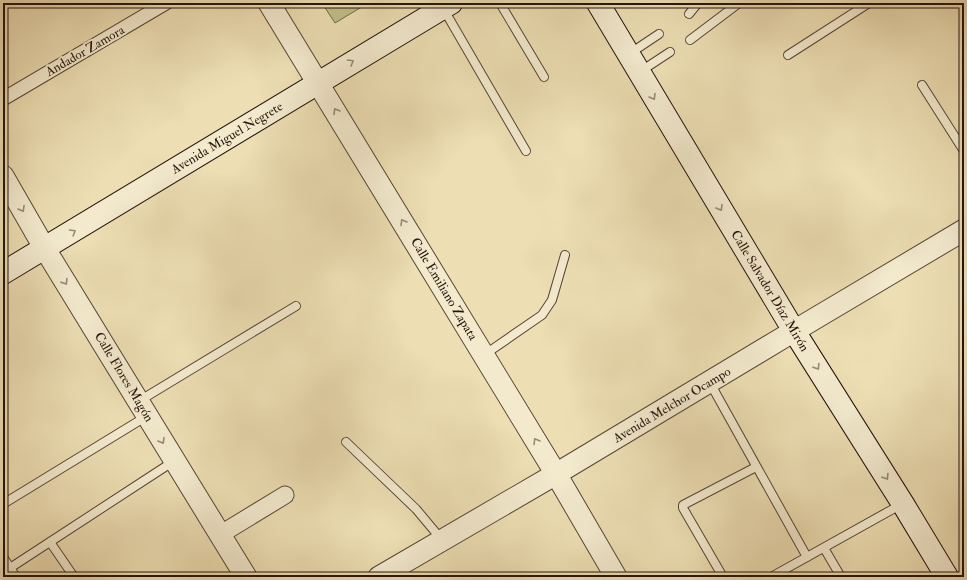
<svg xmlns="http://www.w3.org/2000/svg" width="967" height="580" font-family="'IM FELL Double Pica',serif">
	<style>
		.green { fill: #bfbf88; stroke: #726a4a }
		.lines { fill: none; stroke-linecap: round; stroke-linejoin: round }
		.service-casing { stroke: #564635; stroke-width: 10 }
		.pedestrian-casing { stroke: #564635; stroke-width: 15 }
		.minor-casing { stroke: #564635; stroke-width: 19 }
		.tertiary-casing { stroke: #564635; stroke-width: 23 }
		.secondary-casing { stroke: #24140b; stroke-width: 24 }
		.service { stroke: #f3eace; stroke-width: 8 }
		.pedestrian { stroke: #f3eace; stroke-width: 13 }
		.minor { stroke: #f3eace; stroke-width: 17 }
		.tertiary { stroke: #f3eace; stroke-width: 21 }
		.secondary { stroke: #f3eace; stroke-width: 22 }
		.oneway { stroke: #968a76 }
		.labels { text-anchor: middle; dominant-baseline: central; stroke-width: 4; stroke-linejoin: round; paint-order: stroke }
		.street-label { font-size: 13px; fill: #24140b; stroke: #f3eace }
	</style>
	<rect width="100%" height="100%" fill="#eddeb3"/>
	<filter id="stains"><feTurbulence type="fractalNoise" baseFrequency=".005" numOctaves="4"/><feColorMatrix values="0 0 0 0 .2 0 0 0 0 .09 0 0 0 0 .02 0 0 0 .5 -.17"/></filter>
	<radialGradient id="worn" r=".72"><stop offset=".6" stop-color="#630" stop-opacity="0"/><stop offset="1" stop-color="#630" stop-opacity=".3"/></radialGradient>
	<!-- green -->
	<path class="green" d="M322 3H364L365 5 335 23Z"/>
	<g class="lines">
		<!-- service casing -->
		<g class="service-casing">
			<g id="service">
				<path d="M500 3 544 77"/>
				<path d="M443 8 526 151"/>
				<path d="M689 14 698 3"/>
				<path d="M690 40 739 3"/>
				<path d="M629 54 659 34"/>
				<path d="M788 55 869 3"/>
				<path d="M641 71 670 52"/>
				<path d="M922 85 964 151"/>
				<path d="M484 355 542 315 552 300 565 255"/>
				<path d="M710 383 807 557"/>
				<path d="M139 401 296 306"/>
				<path d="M346 442 416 509 442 540"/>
				<path d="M3 504 147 416"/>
				<path d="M50 542 74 577"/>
				<path d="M824 548 841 577"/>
				<path d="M3 557 16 577"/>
				<path d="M10 568 174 461"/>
				<path d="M723 577 683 508V505L756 467"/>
				<path d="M771 577 902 504"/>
			</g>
		</g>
		<!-- pedestrian casing -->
		<g class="pedestrian-casing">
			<path id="pedestrian" d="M3 99 166 3"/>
		</g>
		<!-- minor casing -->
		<g class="minor-casing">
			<path id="minor" d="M221 534 285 495"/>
		</g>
		<!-- tertiary casing -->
		<g class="tertiary-casing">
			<g id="tertiary">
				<path d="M269 3 556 474 616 577"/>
				<path d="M3 176 45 249 246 577"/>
				<path d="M379 577 556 474 794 331 964 230"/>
			</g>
		</g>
		<!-- secondary casing -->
		<g class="secondary-casing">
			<g id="secondary">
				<path d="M598 3 794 331 903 504 947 577"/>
				<path d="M3 273 451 3"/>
			</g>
		</g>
		<!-- service -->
		<use href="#service" class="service"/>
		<!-- pedestrian -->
		<use href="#pedestrian" class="pedestrian"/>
		<!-- minor -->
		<use href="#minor" class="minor"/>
		<!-- tertiary -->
		<use href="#tertiary" class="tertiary"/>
		<!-- secondary -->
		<use href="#secondary" class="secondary"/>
	</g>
	<!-- one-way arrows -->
	<defs><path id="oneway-chevron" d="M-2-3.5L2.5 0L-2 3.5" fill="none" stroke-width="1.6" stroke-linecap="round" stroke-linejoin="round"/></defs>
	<g class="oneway">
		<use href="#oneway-chevron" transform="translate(351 62) rotate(-31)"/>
		<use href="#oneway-chevron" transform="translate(653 97) rotate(59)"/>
		<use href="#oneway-chevron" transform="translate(336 111) rotate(-121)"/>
		<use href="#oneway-chevron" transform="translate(720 208) rotate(59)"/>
		<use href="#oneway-chevron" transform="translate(22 209) rotate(60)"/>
		<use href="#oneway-chevron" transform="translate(403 222) rotate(-121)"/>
		<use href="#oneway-chevron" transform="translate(73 232) rotate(-31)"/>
		<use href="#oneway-chevron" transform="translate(65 282) rotate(58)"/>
		<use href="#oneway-chevron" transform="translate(817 367) rotate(58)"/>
		<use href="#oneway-chevron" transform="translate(162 441) rotate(59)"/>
		<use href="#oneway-chevron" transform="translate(536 441) rotate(-121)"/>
		<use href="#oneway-chevron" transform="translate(886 477) rotate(58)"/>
	</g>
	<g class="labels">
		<!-- street labels -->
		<g class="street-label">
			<text transform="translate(85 51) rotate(-30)">Andador Zamora</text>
			<text transform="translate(227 138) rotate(-31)">Avenida Miguel Negrete</text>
			<text transform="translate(444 289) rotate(59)">Calle Emiliano Zapata</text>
			<text transform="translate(770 291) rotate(59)">Calle Salvador Díaz Mirón</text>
			<text transform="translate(124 377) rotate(59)">Calle Flores Magón</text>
			<text transform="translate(672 405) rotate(-31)">Avenida Melchor Ocampo</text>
		</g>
	</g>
	<!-- margin -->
	<rect width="967" height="580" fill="none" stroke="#eddeb3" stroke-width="16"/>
	<rect x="4" y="4" width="959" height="572" fill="none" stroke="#24140b" stroke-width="2"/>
	<rect x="8" y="8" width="951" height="564" fill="none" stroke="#24140b"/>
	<rect width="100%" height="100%" filter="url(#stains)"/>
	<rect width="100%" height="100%" fill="url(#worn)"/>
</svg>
